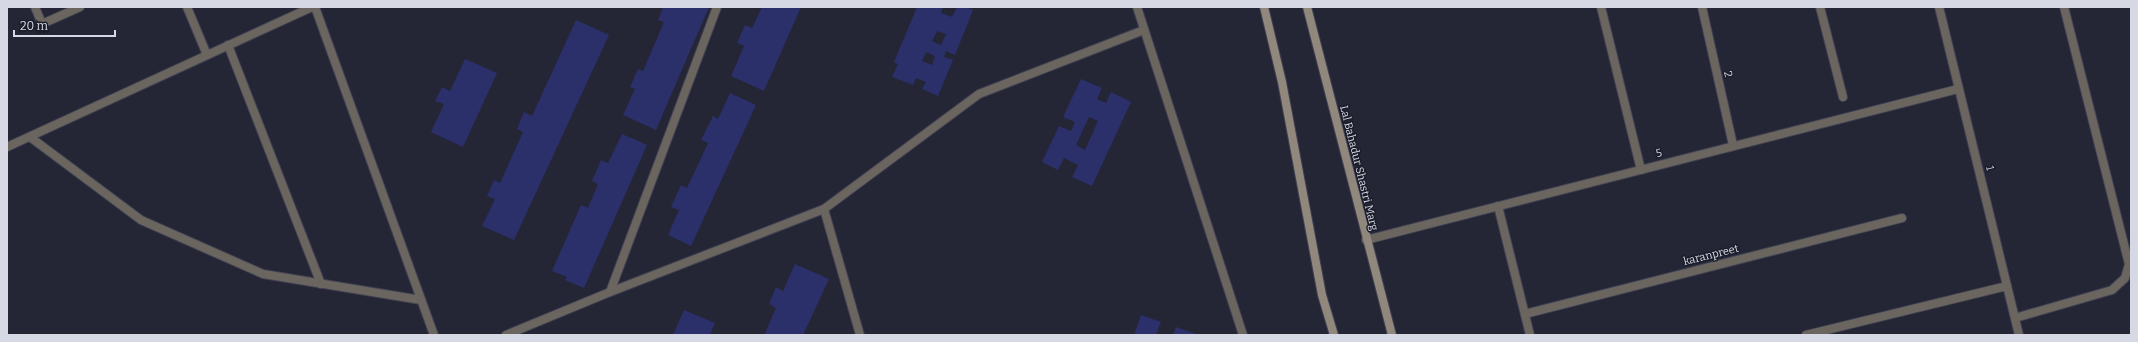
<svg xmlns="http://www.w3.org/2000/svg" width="2138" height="342" font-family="Bitter,serif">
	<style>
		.building { fill: #2b2f6a; fill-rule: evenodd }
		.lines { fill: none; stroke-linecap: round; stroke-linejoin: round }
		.service-casing { stroke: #404252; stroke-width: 10 }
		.minor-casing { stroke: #404252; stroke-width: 10 }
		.secondary-casing { stroke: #404252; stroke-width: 10 }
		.service { stroke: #6b655f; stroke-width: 8 }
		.minor { stroke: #6b655f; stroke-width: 8 }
		.secondary { stroke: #91887d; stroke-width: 8 }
		.labels { text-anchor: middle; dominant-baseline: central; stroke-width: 3; stroke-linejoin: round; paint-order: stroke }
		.street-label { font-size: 11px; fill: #d6d8e3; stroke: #1b1d2b }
	</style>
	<rect width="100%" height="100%" fill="#242636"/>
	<!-- building -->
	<g class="building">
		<path d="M663 7H709L656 130 623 115 635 89 630 87 638 69 643 71 664 22 658 20Z"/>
		<path d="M762 7H801L764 91 731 76 744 46 737 43 745 25 752 28Z"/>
		<path d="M917 7H943L941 13 952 17 957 7H965L973 10 955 55 946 51 944 57 953 60 938 96 922 89 926 82 916 78 913 85 892 77 898 64 894 62ZM937 31 946 34 941 45 932 41ZM926 52 935 56 932 65 922 61Z"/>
		<path d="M576 20 609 35 514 240 482 226 495 199 487 196 494 180 500 183 523 132 517 129 524 112 532 116Z"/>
		<path d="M465 59 497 73 463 147 431 132 444 104 435 101 442 87 450 91Z"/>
		<path d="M1081 79 1102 88 1097 99 1106 103 1111 92 1131 102 1092 186 1072 177 1078 165 1064 158 1058 170 1042 162 1059 126 1071 131 1075 122 1063 117ZM1089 117 1098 121 1085 150 1076 145Z"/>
		<path d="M730 93 756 105 691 246 668 235 679 210 671 207 681 185 687 188 708 143 701 140 713 116 718 119Z"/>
		<path d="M622 134 647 145 584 288 565 280 567 277 552 271 581 205 588 208 598 184 592 181 601 160 608 163Z"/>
		<path d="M795 264 829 279 803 335H764L776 308 769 304 776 287 783 291Z"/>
		<path d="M684 310 715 323 710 335H673Z"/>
		<path d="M1141 315 1161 322 1156 335H1134Z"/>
		<path d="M1176 327 1196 334 1195 335H1173Z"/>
	</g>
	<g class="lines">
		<!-- service casing -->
		<g class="service-casing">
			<g id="service">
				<path d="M228 45 321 284"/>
				<path d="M30 137 141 220 263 274 421 300"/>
			</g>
		</g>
		<!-- minor casing -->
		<g class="minor-casing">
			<g id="minor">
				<path d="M35 7 42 24 80 7"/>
				<path d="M187 7 207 55"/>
				<path d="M315 7 434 335"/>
				<path d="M1137 7 1243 335"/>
				<path d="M1601 7 1641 170"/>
				<path d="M1702 7 1733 145"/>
				<path d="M1820 7 1843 97"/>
				<path d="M1939 7 2019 335"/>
				<path d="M7 147 312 7"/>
				<path d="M1498 206 1530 335"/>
				<path d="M824 209 860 335"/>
				<path d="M1366 240 1958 89"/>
				<path d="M610 292 824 209 979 94 1144 30"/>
				<path d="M1525 314 1902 218"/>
				<path d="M2015 318 2112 290 2125 278 2129 264 2064 7"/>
				<path d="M506 335 610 292 717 7"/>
				<path d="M1806 335 2007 286"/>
			</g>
		</g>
		<!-- secondary casing -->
		<g class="secondary-casing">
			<g id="secondary">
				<path d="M1264 7 1282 82 1322 295 1334 335"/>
				<path d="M1307 7 1392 335"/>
			</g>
		</g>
		<!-- service -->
		<use href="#service" class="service"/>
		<!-- minor -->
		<use href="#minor" class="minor"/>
		<!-- secondary -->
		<use href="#secondary" class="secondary"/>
	</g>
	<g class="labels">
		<!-- street labels -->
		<g class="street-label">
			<text transform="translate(1728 74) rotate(77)">2</text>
			<text transform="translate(1659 153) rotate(-15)">5</text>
			<text transform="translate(1359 168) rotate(76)">Lal Bahadur Shastri Marg</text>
			<text transform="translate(1990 168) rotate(76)">1</text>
			<text transform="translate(1711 255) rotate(-14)">karanpreet</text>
		</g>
	</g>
	<!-- border -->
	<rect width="2138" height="342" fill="none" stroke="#d6d8e3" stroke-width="16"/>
	<!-- scale -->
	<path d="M14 30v6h101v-6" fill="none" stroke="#d6d8e3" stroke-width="2"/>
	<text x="20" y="30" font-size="12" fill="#d6d8e3" stroke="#1b1d2b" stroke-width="3" paint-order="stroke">20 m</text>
</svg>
